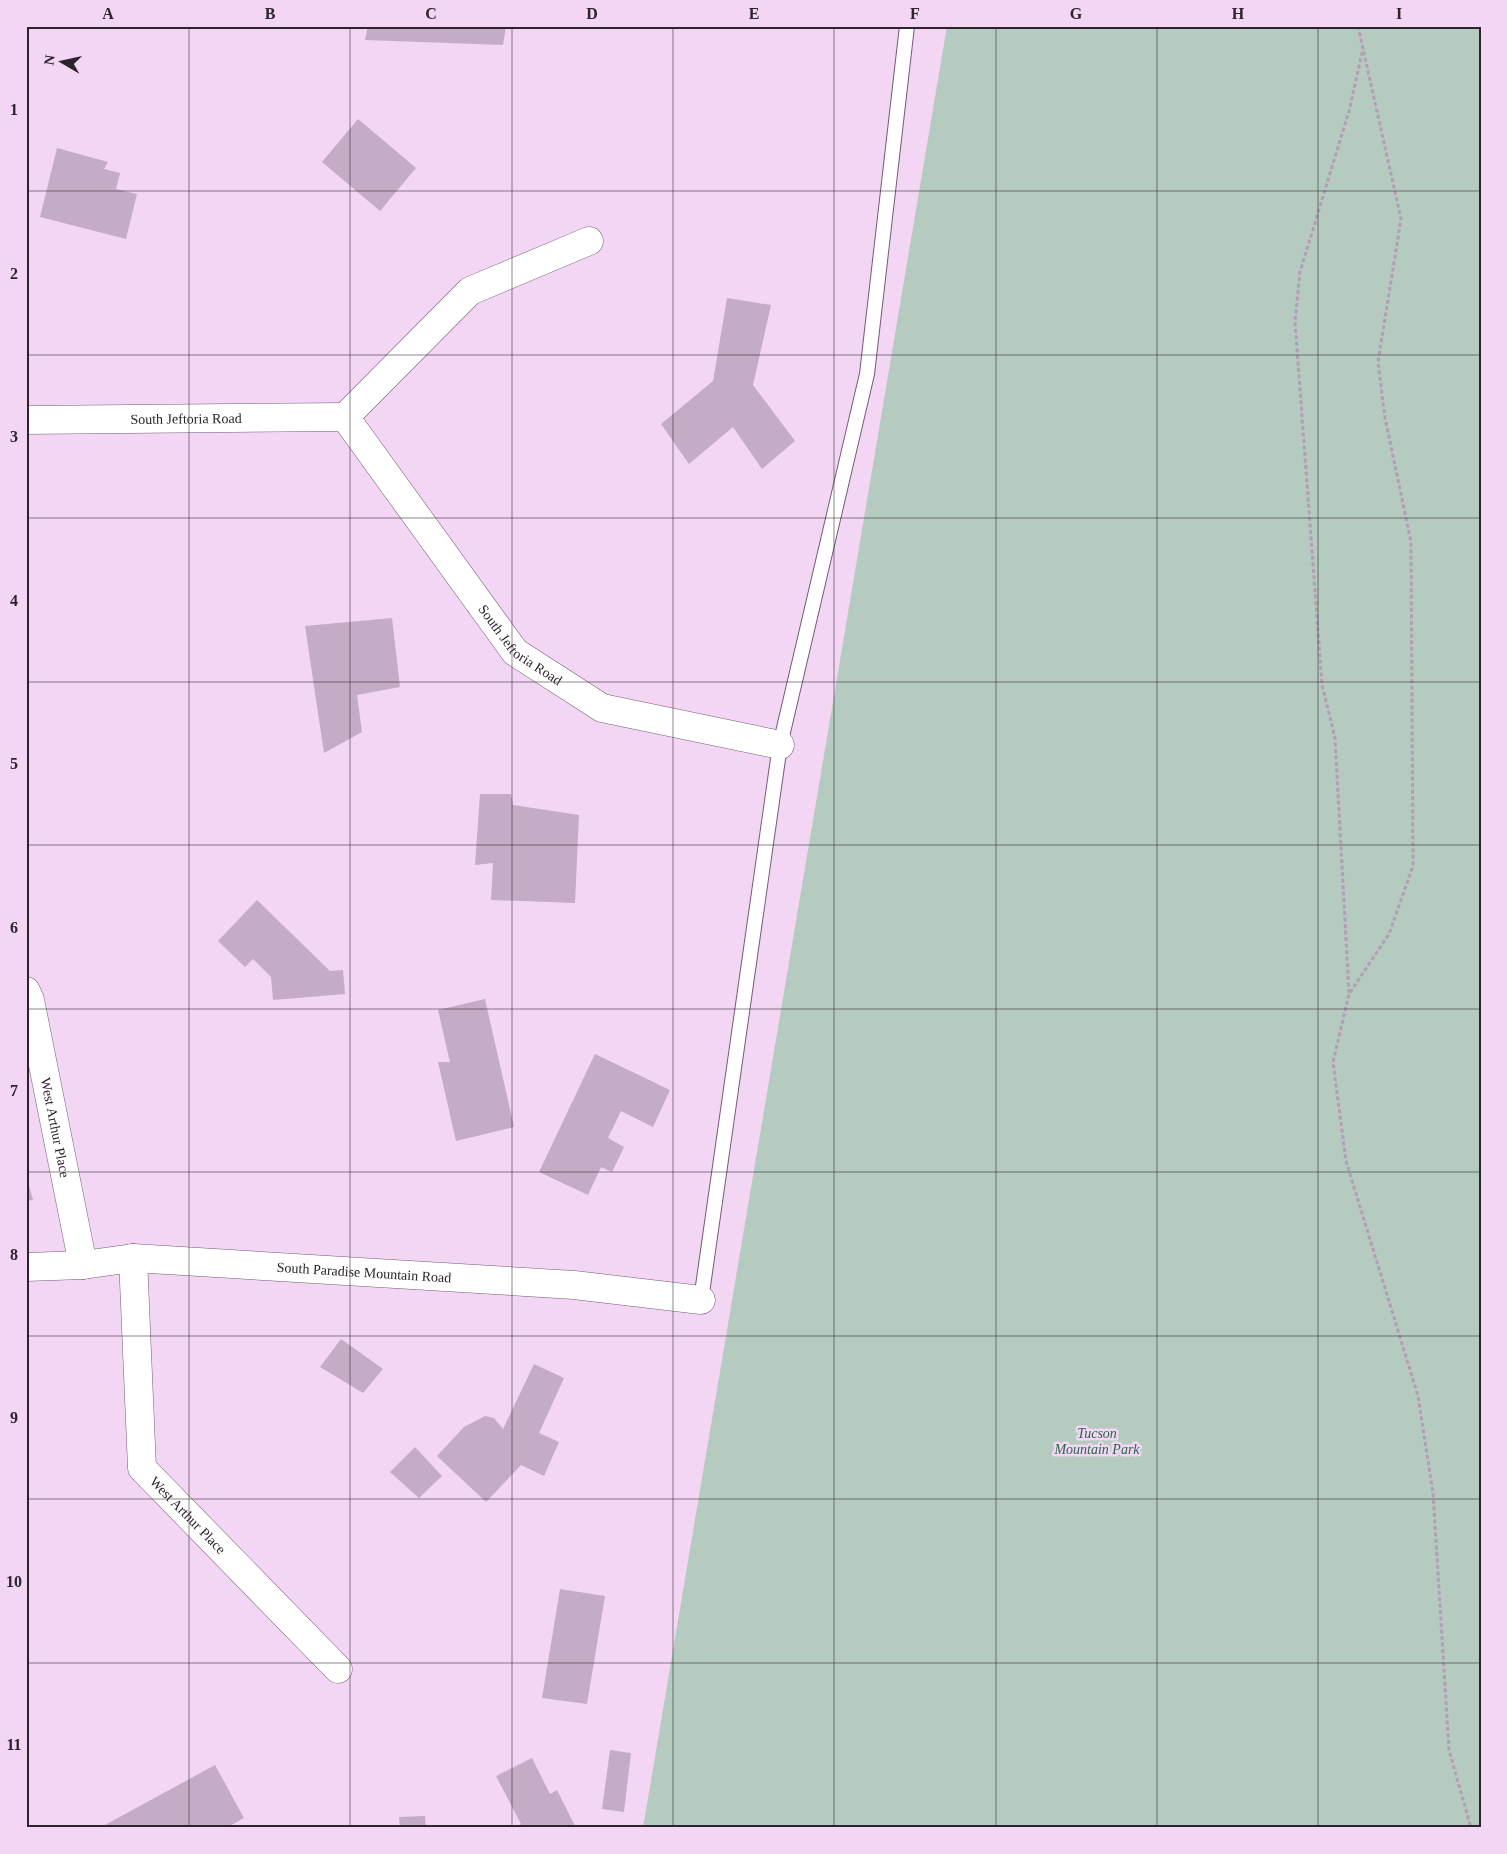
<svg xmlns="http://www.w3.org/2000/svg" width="1507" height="1854" font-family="Georgia,serif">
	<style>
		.green { fill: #b5cbbf }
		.building { fill: #c5acc6 }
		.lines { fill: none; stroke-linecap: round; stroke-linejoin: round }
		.service-casing { stroke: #745c75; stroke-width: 16 }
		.minor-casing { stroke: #745c75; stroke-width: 29 }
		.path { stroke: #b49eb5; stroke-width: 3; stroke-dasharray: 4 2.5; stroke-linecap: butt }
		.service { stroke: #fff; stroke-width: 14 }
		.minor { stroke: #fff; stroke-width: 28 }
		.grid { fill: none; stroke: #2d232e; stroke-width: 1; stroke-opacity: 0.55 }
		.labels { text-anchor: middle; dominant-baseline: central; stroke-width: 5; stroke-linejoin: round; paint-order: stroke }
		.street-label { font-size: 14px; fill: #2d232e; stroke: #f2d6f3 }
		.park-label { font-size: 14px; font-style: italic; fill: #2a644a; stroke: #f2d6f3 }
		.neatline { fill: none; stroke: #2d232e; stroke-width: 2 }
		.grid-label { font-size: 16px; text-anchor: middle; font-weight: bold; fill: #2d232e }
	</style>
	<rect width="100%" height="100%" fill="#f2d6f3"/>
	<!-- green -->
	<path class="green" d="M947 26H1481V1828H643Z"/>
	<!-- building -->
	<g class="building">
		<path d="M368 26H506L503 45 365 40Z"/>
		<path d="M358 119 416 168 380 211 322 162Z"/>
		<path d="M57 148 108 162 104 169 120 173 116 189 137 194 126 239 40 217Z"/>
		<path d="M727 298 771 305 753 385 795 441 762 469 733 427 689 464 661 424 713 381Z"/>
		<path d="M392 618 400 687 357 695 362 732 324 753 305 626Z"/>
		<path d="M480 794H511L513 805 579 815 575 903 491 900 493 863 475 865Z"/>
		<path d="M257 900 330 971 343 970 345 994 273 1000 271 977 253 959 245 967 218 941Z"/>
		<path d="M485 999 514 1127 456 1141 438 1062H450L438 1010Z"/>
		<path d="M595 1054 670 1090 653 1127 621 1111 608 1138 624 1147 612 1172 601 1167 588 1195 539 1172Z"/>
		<path d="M26 1175 33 1200 26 1201Z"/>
		<path d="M341 1339 383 1369 363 1393 320 1367Z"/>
		<path d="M534 1364 564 1378 539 1433 559 1442 544 1476 521 1465 486 1502 437 1456 464 1427 485 1416 494 1418 503 1429Z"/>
		<path d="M415 1447 442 1476 419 1498 390 1472Z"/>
		<path d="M560 1589 605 1596 587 1704 542 1698Z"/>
		<path d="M610 1750 631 1753 624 1812 602 1809Z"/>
		<path d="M532 1758 550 1794 557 1790 576 1828H514L521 1824 496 1776Z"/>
		<path d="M215 1765 244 1818 226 1828H106L105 1825Z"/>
		<path d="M425 1816 426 1828H400L399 1817Z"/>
	</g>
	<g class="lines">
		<!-- service casing -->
		<g class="service-casing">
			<path id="service" d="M701 1300 780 745 867 374 907 26"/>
		</g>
		<!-- minor casing -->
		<g class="minor-casing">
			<g id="minor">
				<path d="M345 417 470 291 589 241"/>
				<path id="s1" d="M26 420 345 417 515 652 602 708 780 745"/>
				<path id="s2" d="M26 991 30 1000 83 1265"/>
				<path id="s3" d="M133 1258 142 1468 338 1669"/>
				<path id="s4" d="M26 1267 83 1265 133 1258 574 1285 701 1300"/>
			</g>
		</g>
		<!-- path -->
		<g class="path">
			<path d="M1358 26 1401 219 1378 362 1385 418 1411 542 1413 866 1389 934 1349 994 1333 1062 1346 1161 1418 1396 1433 1493 1449 1750 1471 1828"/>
			<path d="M1349 993 1335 738 1322 685 1295 322 1300 272 1349 111 1363 49"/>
		</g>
		<!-- service -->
		<use href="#service" class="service"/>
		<!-- minor -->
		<use href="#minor" class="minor"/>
	</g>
	<!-- grid -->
	<path class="grid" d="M189 26V1828M350 26V1828M512 26V1828M673 26V1828M834 26V1828M996 26V1828M1157 26V1828M1318 26V1828M26 191H1481M26 355H1481M26 518H1481M26 682H1481M26 845H1481M26 1009H1481M26 1172H1481M26 1336H1481M26 1499H1481M26 1663H1481"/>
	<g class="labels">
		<!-- street labels -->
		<g class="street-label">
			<text stroke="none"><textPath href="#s1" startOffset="160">South Jeftoria Road</textPath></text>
			<text stroke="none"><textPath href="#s1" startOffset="608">South Jeftoria Road</textPath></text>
			<text stroke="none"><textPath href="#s2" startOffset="140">West Arthur Place</textPath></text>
			<text stroke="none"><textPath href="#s4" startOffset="339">South Paradise Mountain Road</textPath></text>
			<text stroke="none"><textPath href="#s3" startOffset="276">West Arthur Place</textPath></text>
		</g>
		<!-- park labels -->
		<g class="park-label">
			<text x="1097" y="1433">Tucson<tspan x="1097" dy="16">Mountain Park</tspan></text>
		</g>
	</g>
	<!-- border -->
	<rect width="1507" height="1854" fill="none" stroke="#f2d6f3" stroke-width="55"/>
	<!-- north arrow -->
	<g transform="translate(62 62) rotate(279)" stroke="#f2d6f3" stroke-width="4" paint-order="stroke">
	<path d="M0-4L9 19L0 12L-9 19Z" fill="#2d232e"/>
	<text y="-8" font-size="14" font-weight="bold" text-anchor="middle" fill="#2d232e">N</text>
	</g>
	<rect x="28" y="28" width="1452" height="1798" class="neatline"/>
	<g class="grid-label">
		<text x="108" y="19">A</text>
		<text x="270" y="19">B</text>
		<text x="431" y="19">C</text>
		<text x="592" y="19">D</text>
		<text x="754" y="19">E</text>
		<text x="915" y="19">F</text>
		<text x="1076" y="19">G</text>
		<text x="1238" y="19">H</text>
		<text x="1399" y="19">I</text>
		<text x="14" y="115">1</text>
		<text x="14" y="279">2</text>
		<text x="14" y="442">3</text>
		<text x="14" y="606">4</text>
		<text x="14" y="769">5</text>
		<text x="14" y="933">6</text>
		<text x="14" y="1096">7</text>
		<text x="14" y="1260">8</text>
		<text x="14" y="1423">9</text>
		<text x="14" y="1587">10</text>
		<text x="14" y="1750">11</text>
	</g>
</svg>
